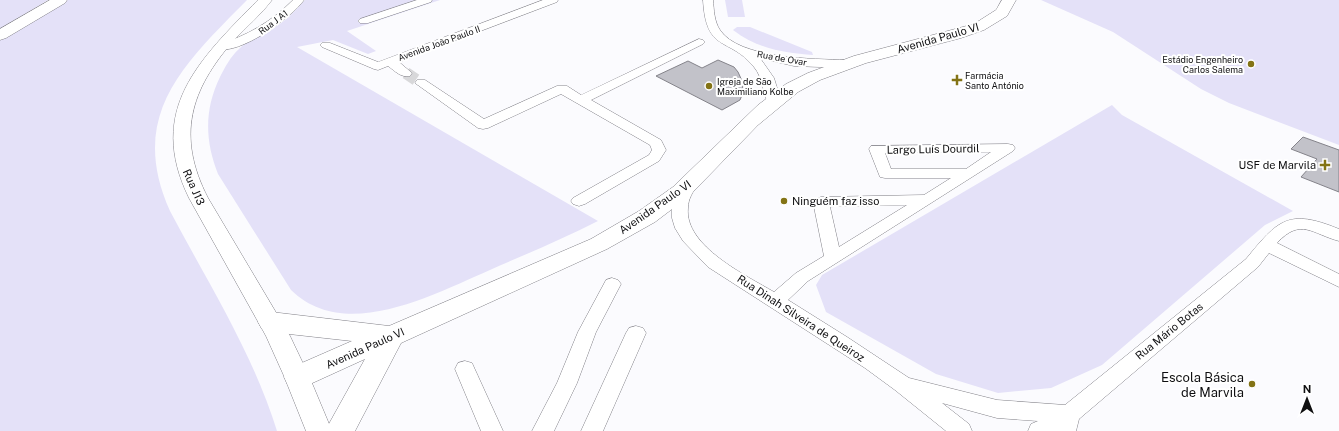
<svg xmlns="http://www.w3.org/2000/svg" width="1339" height="431" font-family="'Public Sans',sans-serif">
	<style>
		.green { fill: #e4e1f8 }
		.building { fill: #c2c2c9; stroke: #84838a }
		.lines { fill: none; stroke-linecap: round; stroke-linejoin: round }
		.minor-tunnel { stroke: #d8d8da; stroke-width: 12; stroke-dasharray: 12 6; stroke-linecap: butt }
		.minor-casing { stroke: #818087; stroke-width: 1 }
		.tertiary-casing { stroke: #818087; stroke-width: 1 }
		.secondary-casing { stroke: #818087; stroke-width: 1 }
		.minor { fill: #fff; fill-rule: evenodd }
		.tertiary { fill: #fff; fill-rule: evenodd }
		.secondary { fill: #fff; fill-rule: evenodd }
		.poi-dot { fill: #837315; stroke: #fff; stroke-width: 1.5 }
		.labels { text-anchor: middle; dominant-baseline: central; stroke-width: 4; stroke-linejoin: round; paint-order: stroke }
		.far-street-label { font-size: 9px; fill: #0f0f11; stroke: #fff }
		.far-poi-label { font-size: 9px; fill: #0f0f11; stroke: #fff; text-anchor: start }
		.street-label { font-size: 11px; fill: #0f0f11; stroke: #fff }
		.poi-label { font-size: 11px; fill: #0f0f11; stroke: #fff; text-anchor: end }
		.near-poi-label { font-size: 13px; fill: #0f0f11; stroke: #fff; text-anchor: end }
	</style>
	<rect width="100%" height="100%" fill="#fbfbfe"/>
	<!-- green -->
	<g class="green">
		<path d="M0 0H48L0 29Z"/>
		<path d="M68 0H247C184 64 127 115 170 211 208 283 253 353 277 431H0V40Z"/>
		<path d="M305 0H440L347 31 376 51 368 54 333 40 297 47 598 221C563 239 526 254 490 270 434 294 345 343 291 290L218 174C205 141 204 110 220 77 225 67 231 56 239 49 250 38 268 33 281 23 290 17 297 8 305 0Z"/>
		<path d="M725 0H742L745 17H728Z"/>
		<path d="M1041 0H1339V145L1229 103 1201 89 1113 32Z"/>
		<path d="M737 27H750L812 52 813 55C783 53 756 48 733 30Z"/>
		<path d="M1112 105 1122 115 1293 211 1265 225 1102 365 1051 388 998 393 936 374 826 312 816 285 822 275Z"/>
	</g>
	<!-- building -->
	<g class="building">
		<path d="M718 60 734 67 738 72 743 83 742 95 740 100 722 110 656 76 688 61 702 68Z"/>
		<path d="M1303 137 1339 150V192L1301 177 1317 159 1291 149Z"/>
	</g>
	<g class="lines">
		<!-- minor-tunnel -->
		<path class="minor-tunnel" d="M406 73 421 83"/>
		<!-- minor casing -->
		<g class="minor-casing">
			<g id="minor">
				<path d="M293 0H304C291 18 240 55 217 49L215 47 217 45C247 36 271 22 293 0Z"/>
				<path d="M417 0H432L431 2 368 23H360L358 21 360 19Z"/>
				<path d="M543 0H558L557 2 399 62 412 73 410 76C401 78 395 71 388 66L378 70 374 69 322 47 320 45 322 43H330L378 62Z"/>
				<path d="M703 0H713C714 10 714 21 720 30 739 59 814 59 846 60L850 61 852 64 850 67 846 68 794 66 760 58 774 78 781 101 779 104H769C762 94 764 79 754 67 729 36 706 54 703 0Z"/>
				<path d="M699 39 703 40 705 42 703 44 591 100 661 140 666 150 659 161 585 204 579 206 573 204 571 201 573 198 649 155 652 150 650 145 561 94 488 128 483 129 478 128 415 83 417 80H425L484 119 557 86H567L581 95Z"/>
				<path d="M1008 144 1013 145 1015 148 1013 151 808 281 788 300 847 337 909 378 997 400 1065 405 1246 259C1278 220 1288 208 1339 229V241C1312 234 1301 217 1277 243L1339 274V287L1269 253 1258 267 1079 419 1076 431H1028L1031 424 1038 421 997 418 942 403 969 424 972 431H946L895 390 865 368 708 267 683 241 675 228 672 218V208L675 197 684 182 689 180 694 182 697 185C693 192 688 199 688 208 684 246 747 276 774 292L796 273 824 256 813 202 815 199 821 197 924 195 951 178H885L880 177 869 149 871 146ZM991 152 966 169H891L885 153ZM907 205 839 247 830 207Z"/>
				<path d="M612 278 618 280 621 284 596 332 577 383 554 431H532L557 383 578 332 606 280Z"/>
				<path d="M636 326 643 328 646 333 603 431H581L626 333 629 328Z"/>
				<path d="M465 361 472 363 503 431H481L455 369 458 363Z"/>
			</g>
		</g>
		<!-- tertiary casing -->
		<g class="tertiary-casing">
			<path id="tertiary" d="M258 0H272C261 15 246 27 234 40 190 90 176 136 208 198L290 336 309 376 332 431H306L284 376 266 336 189 198C146 110 199 60 258 0Z"/>
		</g>
		<!-- secondary casing -->
		<g class="secondary-casing">
			<g id="secondary">
				<path d="M50 0H67L65 3 6 38 0 40V29Z"/>
				<path d="M1002 0H1016L1007 16 984 30 961 38 866 63 820 80 798 92 758 125 688 197 655 222 607 249 401 343 355 431H325L365 359 308 385 298 388 288 385 284 377 288 369 352 341 271 332 262 329 258 322 262 315 271 312 389 326 591 239 639 211 673 187 758 105 786 84 808 73 854 56 974 24 996 10Z"/>
			</g>
		</g>
		<!-- minor -->
		<use href="#minor" class="minor"/>
		<!-- tertiary -->
		<use href="#tertiary" class="tertiary"/>
		<!-- secondary -->
		<use href="#secondary" class="secondary"/>
	</g>
	<!-- markers -->
	<g class="poi-dot">
		<circle cx="1251" cy="64" r="4"/>
		<path d="M955 74h4v4h4v4h-4v4h-4v-4h-4v-4h4z"/>
		<circle cx="709" cy="86" r="4"/>
		<path d="M1323 159h4v4h4v4h-4v4h-4v-4h-4v-4h4z"/>
		<circle cx="784" cy="201" r="4"/>
		<circle cx="1252" cy="384" r="4"/>
	</g>
	<g class="labels">
		<!-- far-street labels -->
		<g class="far-street-label">
			<text transform="translate(273 22) rotate(-37)">Rua J A1</text>
			<text transform="translate(439 43) rotate(-20)">Avenida João Paulo II</text>
			<text transform="translate(782 58) rotate(10)">Rua de Ovar</text>
		</g>
		<!-- far-poi labels -->
		<g class="far-poi-label">
			<text x="1243" y="59" text-anchor="end">Estádio Engenheiro<tspan x="1243" dy="10">Carlos Salema</tspan></text>
			<text x="965" y="75">Farmácia<tspan x="965" dy="10">Santo António</tspan></text>
			<text x="717" y="81">Igreja de São<tspan x="717" dy="10">Maximiliano Kolbe</tspan></text>
		</g>
		<!-- street labels -->
		<g class="street-label">
			<text transform="translate(938 38) rotate(-16)">Avenida Paulo VI</text>
			<text transform="translate(933 149) rotate(-1)">Largo Luís Dourdil</text>
			<text transform="translate(194 187) rotate(66)">Rua J13</text>
			<text transform="translate(655 207) rotate(-35)">Avenida Paulo VI</text>
			<text transform="translate(801 318) rotate(33)">Rua Dinah Silveira de Queiroz</text>
			<text transform="translate(1169 331) rotate(-39)">Rua Mário Botas</text>
			<text transform="translate(365 348) rotate(-24)">Avenida Paulo VI</text>
		</g>
		<!-- poi labels -->
		<g class="poi-label">
			<text x="1316" y="165">USF de Marvila</text>
			<text x="792" y="201" text-anchor="start">Ninguém faz isso</text>
		</g>
		<!-- near-poi labels -->
		<g class="near-poi-label">
			<text x="1244" y="377">Escola Básica<tspan x="1244" dy="15">de Marvila</tspan></text>
		</g>
	</g>
	<!-- north arrow -->
	<g transform="translate(1307 399)" stroke="#ffffff" stroke-width="3" paint-order="stroke">
	<path d="M0-3L7 15L0 10L-7 15Z" fill="#0f0f11"/>
	<text y="-6" font-size="11" font-weight="bold" text-anchor="middle" fill="#0f0f11">N</text>
	</g>
</svg>
